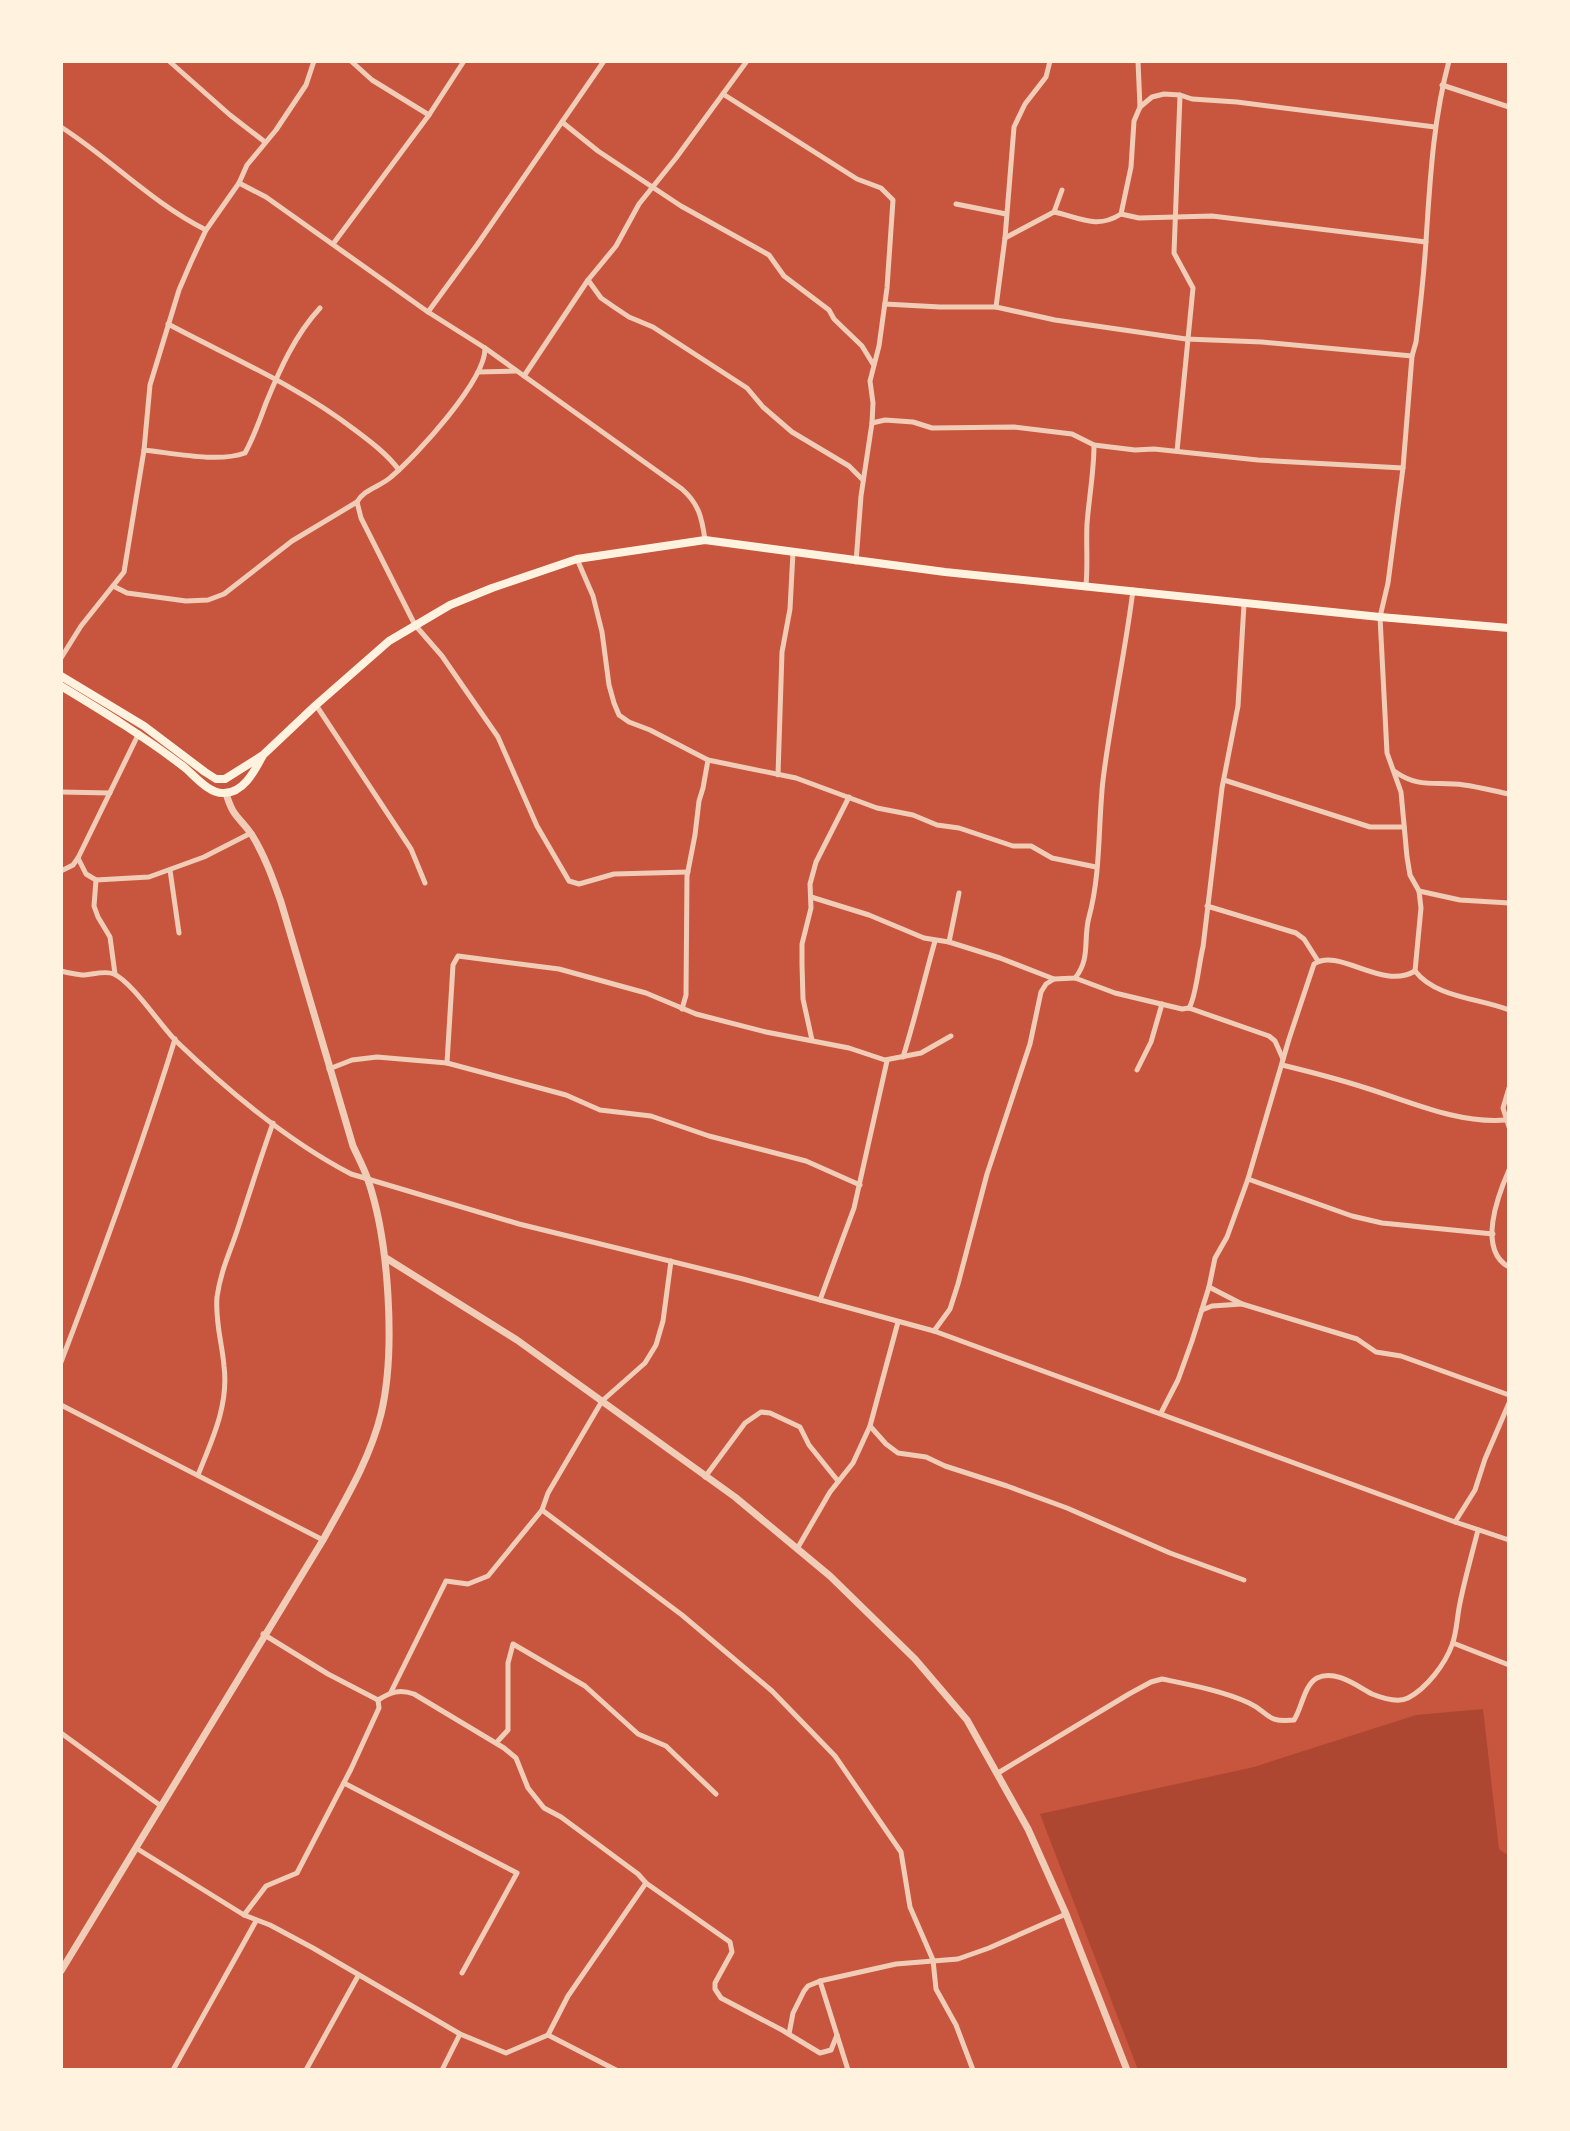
<svg xmlns="http://www.w3.org/2000/svg" width="1570" height="2131" font-family="Karla,sans-serif">
	<style>
		.green { fill: #ae4732 }
		.lines { fill: none; stroke-linecap: round; stroke-linejoin: round }
		.minor { stroke: #f1ccb7; stroke-width: 5 }
		.tertiary { stroke: #f1ccb7; stroke-width: 7 }
		.secondary { stroke: #fff3e0; stroke-width: 8 }
	</style>
	<rect width="100%" height="100%" fill="#c8553d"/>
	<!-- green -->
	<path class="green" d="M1483 1709 1499 1849 1509 1856V2070H1138L1040 1814 1254 1767 1416 1715Z"/>
	<g class="lines">
		<!-- minor -->
		<g class="minor">
			<path d="M169 61 230 115 265 142"/>
			<path d="M351 61 372 80 429 115"/>
			<path d="M1138 61 1140 107"/>
			<path d="M1442 85 1509 107"/>
			<path d="M723 94 857 179 881 188 893 200 887 288 879 346 870 381 873 403 872 423 861 496 856 562"/>
			<path d="M562 122 598 151 681 206 769 255 784 276 829 310 834 319 862 346 873 364"/>
			<path d="M61 127C111 159 152 203 206 230"/>
			<path d="M239 183 266 197 428 312 485 348 682 489C699 504 702 518 705 540"/>
			<path d="M956 204 1006 214"/>
			<path d="M1054 212C1079 217 1096 230 1121 214L1131 167 1134 121 1140 107 1152 97 1164 94 1180 95 1192 99 1237 102 1435 127"/>
			<path d="M1121 214 1139 218 1212 216 1426 242"/>
			<path d="M1005 238 1054 212 1062 190"/>
			<path d="M333 244 429 115 464 61"/>
			<path d="M588 280 601 298 614 307 629 317 653 327 747 388 763 407 792 432 849 466 863 480"/>
			<path d="M885 304 940 307H996L1055 320 1186 339 1262 342 1412 356"/>
			<path d="M996 307 1005 238 1014 127 1025 104 1046 77 1050 61"/>
			<path d="M428 312 477 245 604 61"/>
			<path d="M168 324C232 358 298 386 355 430 371 442 387 454 399 470"/>
			<path d="M478 372 516 371"/>
			<path d="M524 376 588 280 616 246 639 204 676 158 747 61"/>
			<path d="M872 423 885 420 913 422 932 428 1014 427 1072 434 1094 445 1135 450 1154 449 1258 460 1403 468"/>
			<path d="M144 450C173 453 218 463 245 453 254 437 260 419 266 403 280 369 295 335 320 308"/>
			<path d="M1177 451 1193 288 1174 253 1180 95"/>
			<path d="M357 502 361 518 415 625 442 656 498 737 537 826 569 881 579 884 614 874 688 872"/>
			<path d="M577 559 593 596 602 632 609 685 614 703 619 715 629 722 650 730 708 760 796 778 877 808 913 815 937 825 959 828 1013 846H1031L1052 858 1096 867"/>
			<path d="M1086 585C1088 564 1086 544 1087 524 1089 497 1094 472 1094 445"/>
			<path d="M113 586 127 593 186 601 208 600 224 594 292 541 357 502C364 489 380 487 391 477 416 456 486 380 485 348"/>
			<path d="M61 658 81 626 124 572 144 450 150 385 179 290 191 262 206 230 239 183 247 165 276 130 306 85 314 61"/>
			<path d="M316 705 411 849 425 883"/>
			<path d="M1394 771C1419 789 1436 781 1464 785 1479 787 1494 791 1509 794"/>
			<path d="M778 775 782 652 790 609 793 552"/>
			<path d="M1224 780 1370 827H1404"/>
			<path d="M61 792 110 793"/>
			<path d="M78 858 86 874 96 880 149 877 204 857 251 833"/>
			<path d="M170 870 179 933"/>
			<path d="M61 871 73 865 78 858 139 733"/>
			<path d="M96 880 94 906 98 917 110 937 115 974"/>
			<path d="M1419 891 1460 900 1509 903"/>
			<path d="M811 897 869 915 924 938 949 942 1000 958 1054 979"/>
			<path d="M1207 906 1296 933 1304 939 1318 961"/>
			<path d="M949 942 959 893"/>
			<path d="M61 971C68 973 75 974 82 975 92 975 105 970 114 974 133 983 160 1025 176 1041 227 1090 287 1141 351 1174L519 1224 743 1279 934 1331 1455 1522 1509 1540"/>
			<path d="M1415 971 1421 908 1419 891 1410 875 1407 857 1401 792 1387 753 1380 617 1388 583 1403 468 1412 356 1416 342C1420 309 1424 275 1426 241 1430 181 1433 120 1449 61"/>
			<path d="M1415 971C1436 998 1479 998 1509 1010"/>
			<path d="M1075 978 1115 993 1182 1009 1189 1008 1269 1036 1275 1041 1283 1059"/>
			<path d="M1189 1008C1196 998 1199 962 1203 947L1222 788 1238 706 1244 604"/>
			<path d="M682 1009 686 995 687 876 695 835 699 801 703 788 708 760"/>
			<path d="M812 1040 803 999 802 964V944L811 908 810 884 816 862 849 797"/>
			<path d="M903 1057C915 1019 924 980 935 941"/>
			<path d="M447 1063 453 965 458 956 559 969 646 993 696 1014 766 1032 849 1048 885 1060 921 1053 951 1036"/>
			<path d="M1282 1065C1311 1072 1338 1079 1366 1088 1411 1102 1458 1124 1506 1120"/>
			<path d="M329 1069 352 1060 377 1057 447 1063 566 1095 600 1110 651 1116 709 1136 806 1161 860 1185"/>
			<path d="M1137 1070 1151 1042 1162 1004"/>
			<path d="M1509 1088 1503 1108 1509 1127"/>
			<path d="M1509 1170C1498 1195 1477 1250 1509 1267"/>
			<path d="M1248 1179 1352 1216 1382 1223 1493 1234"/>
			<path d="M1209 1287 1242 1304 1357 1339 1376 1352 1401 1356 1509 1395"/>
			<path d="M820 1300 854 1208 887 1061"/>
			<path d="M1202 1310 1212 1306 1242 1304"/>
			<path d="M934 1331 950 1309 958 1284 987 1174 1030 1044 1041 992 1046 984 1054 979 1075 978C1091 959 1083 938 1089 917 1101 873 1098 825 1103 780 1111 716 1125 654 1133 590"/>
			<path d="M61 1362C102 1255 141 1149 175 1039"/>
			<path d="M61 1405 323 1540"/>
			<path d="M1161 1413 1178 1380 1192 1341 1209 1287 1215 1258 1227 1237 1248 1179 1289 1039 1314 964C1339 947 1382 991 1415 971"/>
			<path d="M870 1426 886 1444 898 1453 926 1457 945 1466 1007 1486 1067 1508 1170 1553 1244 1580"/>
			<path d="M198 1475C212 1440 229 1405 224 1366 222 1342 215 1322 217 1297 221 1270 229 1255 237 1231 249 1195 260 1159 273 1123"/>
			<path d="M705 1477 745 1423 761 1412 770 1413 800 1427 809 1445 838 1481"/>
			<path d="M542 1510 682 1615 772 1691 835 1756 901 1852 910 1907 933 1960 936 1989 956 2025 973 2070"/>
			<path d="M1455 1522 1475 1490 1485 1459 1509 1403"/>
			<path d="M797 1549 830 1492 853 1463 870 1426 898 1322"/>
			<path d="M263 1634 328 1674 378 1700"/>
			<path d="M1453 1643 1509 1665"/>
			<path d="M391 1692 446 1581 468 1584 488 1576 542 1510 548 1493 602 1401 645 1363 656 1345 663 1321 671 1261"/>
			<path d="M378 1700C391 1692 399 1689 414 1694L504 1748 516 1758 528 1788 544 1808 561 1817 638 1874 646 1883 730 1942 732 1952 715 1983V1989L721 1998 782 2030 820 2053 831 2050 837 2035"/>
			<path d="M61 1733 161 1806"/>
			<path d="M496 1743 508 1730V1663L513 1644 585 1686 638 1734 666 1746 716 1794"/>
			<path d="M998 1773 1129 1694 1151 1682 1162 1679C1191 1685 1223 1691 1249 1703 1269 1712 1265 1723 1294 1720 1302 1708 1304 1685 1317 1678 1335 1669 1357 1686 1372 1694 1382 1698 1398 1703 1408 1698 1427 1688 1445 1664 1452 1645 1457 1632 1457 1616 1460 1603 1465 1578 1472 1554 1478 1530"/>
			<path d="M344 1783 517 1873 462 1973"/>
			<path d="M136 1848 244 1915 270 1925 313 1948 460 2034 506 2053 548 2035 616 2070"/>
			<path d="M244 1915 266 1886 297 1873 351 1769 379 1708 378 1700"/>
			<path d="M820 1981 848 2070"/>
			<path d="M789 2034 793 2013 804 1991 808 1986 820 1981 896 1964 958 1959 989 1948 1066 1914"/>
			<path d="M548 2035 568 1996 646 1883"/>
			<path d="M173 2070 256 1921"/>
			<path d="M306 2070 358 1976"/>
			<path d="M442 2070 460 2034"/>
		</g>
		<!-- tertiary -->
		<g class="tertiary">
			<path d="M386 1258 517 1340 735 1497 830 1576 915 1659 967 1720 1028 1829 1066 1914 1127 2070"/>
			<path d="M61 1971 323 1540C345 1500 370 1459 381 1414 396 1351 389 1241 368 1180 364 1168 358 1157 353 1146L281 902C273 879 265 856 252 835 239 816 233 818 226 793"/>
		</g>
		<!-- secondary -->
		<g class="secondary">
			<path d="M61 676 144 726 205 772 216 779H225L263 755 316 705 389 641 450 605 492 588 577 559 705 540 945 572 1380 617 1509 628"/>
			<path d="M61 686C104 712 145 737 184 767 195 776 209 794 224 793 243 793 254 772 262 757"/>
		</g>
	</g>
	<!-- border -->
	<rect width="1570" height="2131" fill="none" stroke="#fff3e0" stroke-width="126"/>
</svg>
